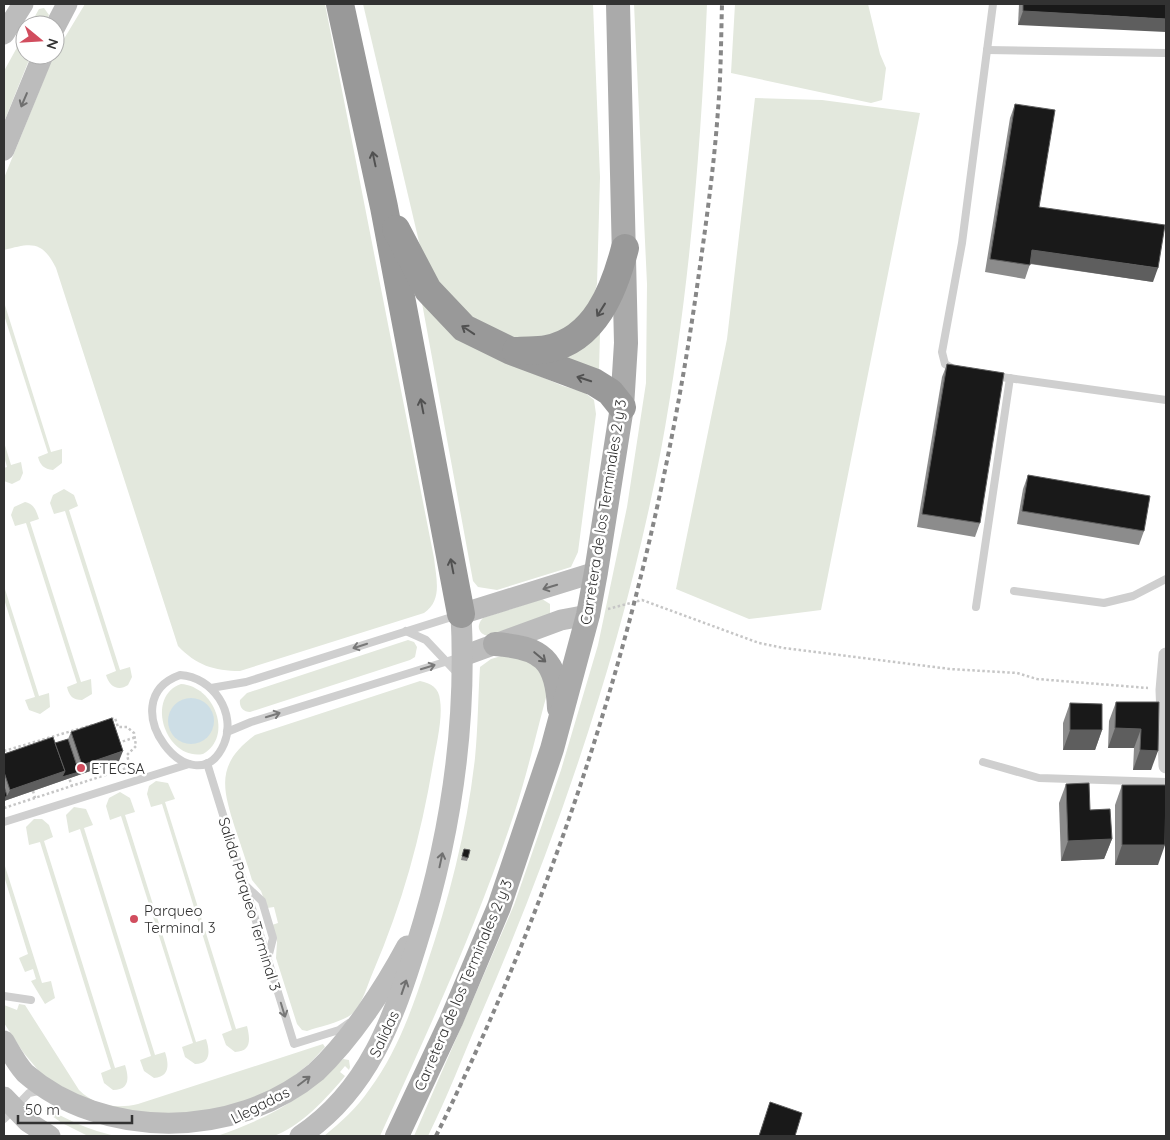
<svg xmlns="http://www.w3.org/2000/svg" width="1170" height="1140" font-family="Quicksand,sans-serif">
	<style>
		.green { fill: #e3e8dd }
		.water { fill: #cddee6 }
		.lines { fill: none; stroke-linecap: round; stroke-linejoin: round }
		.path { stroke: #c6c6c6; stroke-width: 2.5; stroke-dasharray: 2.5 2.5; stroke-linecap: butt }
		.lane { stroke: #cfcfcf; stroke-width: 8 }
		.street { stroke: #cfcfcf; stroke-width: 15 }
		.secondary { stroke: #bcbcbc; stroke-width: 21 }
		.primary { stroke: #aaa; stroke-width: 24 }
		.highway { stroke: #999; stroke-width: 28 }
		.rail { stroke: #878787; stroke-width: 4; stroke-dasharray: 5 4; stroke-linecap: butt }
		.secondary-bridge { stroke: #bcbcbc; stroke-width: 21 }
		.wall { fill: #8c8c8c }
		.shaded-wall { fill: #5e5e5e }
		.building { fill: #191919; stroke: #5e5e5e }
		.oneway { stroke: #707070 }
		.oneway2 { stroke: #515151 }
		.oneway3 { stroke: #797979 }
		.oneway4 { stroke: #626262 }
		.poi-dot { fill: #d14d5e; stroke: #fff; stroke-width: 2 }
		.labels { text-anchor: middle; dominant-baseline: central; stroke-width: 5; stroke-linejoin: round; paint-order: stroke }
		.street-label { font-size: 15px; fill: #323232; stroke: #fff }
		.poi-label { font-size: 15px; fill: #323232; stroke: #fff; text-anchor: start }
	</style>
	<rect width="100%" height="100%" fill="#fff"/>
	<!-- green -->
	<g class="green">
		<path d="M85 4H325L434 558C436 578 443 600 424 613L240 671C214 671 196 665 178 646L56 268C42 240 31 243 4 250V178L53 57Z"/>
		<path d="M363 4H593L600 177 597 284 591 305 571 328 522 343 487 331 438 286 420 246Z"/>
		<path d="M634 4H707C701 153 688 303 661 450 624 644 560 831 482 1012 464 1053 448 1096 428 1136H414L514 905 561 770 598 645 627 507 646 383 647 284Z"/>
		<path d="M735 4H868L880 54 886 68 882 100 871 103 731 73Z"/>
		<path d="M44 8 49 15 44 25H30L39 9Z"/>
		<path d="M25 33V55H31L4 122V71Z"/>
		<path d="M755 98 822 100 920 113 821 610 749 619 676 589 727 339Z"/>
		<path d="M4 302 51 452 62 449V463L53 470C44 469 40 465 38 457L48 453 4 315Z"/>
		<path d="M422 303 495 357 563 386 584 392 594 400 596 414 578 552 571 567 497 590 478 587 473 581Z"/>
		<path d="M600 333 599 370 554 361Z"/>
		<path d="M4 442 11 465 21 462 23 473 20 480 12 484 4 481V468L7 467 4 456Z"/>
		<path d="M64 489 74 495 78 506 69 510 120 670 130 667 132 677 128 685C118 692 109 686 106 675L116 671 65 511 54 514 50 503 53 495Z"/>
		<path d="M25 502C34 504 36 510 39 519L30 522 81 682 91 679 92 694 82 700C73 700 69 696 67 687L77 683 26 523 15 526 11 515 14 507Z"/>
		<path d="M4 586 39 696 49 693 50 707 40 714 29 710 25 700 35 697 4 599Z"/>
		<path d="M542 599 550 604V614L489 636C479 635 475 626 483 618Z"/>
		<path d="M408 640 414 642 417 647 415 657 410 660 250 712C243 712 239 707 240 700L247 693Z"/>
		<path d="M508 654 533 657 548 690C537 730 528 771 515 811 478 923 429 1029 380 1136H324C341 1122 357 1108 369 1090 396 1054 412 1010 426 967 449 899 467 830 475 758 478 728 478 697 480 667L491 659Z"/>
		<path d="M420 681C431 683 439 688 440 700 443 718 436 746 433 764 421 836 402 905 373 972 367 986 363 1002 353 1013 346 1021 318 1027 307 1031L302 1030 297 1024 276 958 277 942 272 925 278 923 274 907 267 908 261 891 252 880C247 863 241 846 235 828 222 787 216 764 255 735Z"/>
		<path d="M181 684C214 686 234 736 203 754 166 761 144 697 181 684Z"/>
		<path d="M156 781 168 783 175 799 165 802 236 1029 247 1026C250 1038 252 1052 235 1052L226 1045 222 1034 232 1030 162 804 151 807 147 794 149 786Z"/>
		<path d="M120 792 130 798 135 812 125 815 196 1042 206 1039C210 1051 211 1064 195 1064L185 1057 182 1047 193 1043 121 816 110 820 106 806 109 798Z"/>
		<path d="M74 807 86 809 93 825 84 828 155 1055 165 1052C169 1064 170 1077 154 1078L144 1071 140 1060 151 1056 80 829 69 833 66 815Z"/>
		<path d="M34 819H42L49 825 53 837 44 841 115 1068 125 1065C129 1077 130 1090 113 1090L104 1083 101 1073 111 1069 40 842 29 845 26 827Z"/>
		<path d="M4 863 42 983 51 981 55 998 45 1004 31 981 36 979 33 969 25 972 19 958 28 954 4 876Z"/>
		<path d="M19 1004 25 1005 79 1090C95 1106 117 1109 138 1104L323 1044 325 1047 309 1064 285 1083 229 1111 115 1116 43 1076 23 1052 4 1023V1005L17 1010Z"/>
		<path d="M343 1059 349 1060 350 1067 349 1070 345 1066 340 1072 345 1076C329 1096 298 1129 273 1136 259 1140 232 1136 217 1136 267 1119 307 1097 343 1059Z"/>
		<path d="M47 1108C69 1121 90 1130 115 1136H88L62 1123 45 1111Z"/>
	</g>
	<!-- water -->
	<circle class="water" cx="191" cy="721" r="23"/>
	<g class="lines">
		<!-- path -->
		<g class="path">
			<path d="M608 609 642 600 759 643 784 648 950 669 1017 673 1037 679 1148 688"/>
			<path d="M118 743 136 737"/>
			<path d="M4 751 92 725"/>
			<path d="M68 775 72 786"/>
			<path d="M33 791 35 798"/>
			<path d="M4 808 130 767 127 755 136 746 134 733 127 727H118L115 718 109 719"/>
		</g>
		<!-- lane -->
		<g class="lane">
			<path d="M987 50 1166 53"/>
			<path d="M955 370 945 364 942 352 962 243 993 4"/>
			<path d="M994 376 1166 400"/>
			<path d="M1014 591 1104 603 1133 596 1166 579"/>
			<path d="M976 607 1010 378"/>
			<path d="M406 631 426 640 458 674"/>
			<path d="M180 675C213 677 237 713 224 744 195 811 108 701 180 675Z"/>
			<path d="M211 688 246 682 458 615"/>
			<path d="M227 732 251 722 461 657"/>
			<path d="M983 762 1039 778 1166 782"/>
			<path d="M207 763 294 1044 339 1030 349 1023"/>
			<path d="M4 822 189 764"/>
			<path d="M246 886 262 901 273 938 268 958"/>
			<path d="M4 996 31 1000"/>
			<path d="M4 1119 29 1093 43 1090"/>
		</g>
		<!-- street -->
		<path class="street" d="M1166 655 1163 690 1166 766"/>
		<!-- secondary -->
		<g class="secondary">
			<path d="M55 27 67 4"/>
			<path d="M4 34 23 4"/>
			<path d="M4 150 43 55"/>
			<path d="M463 656 561 620 588 615"/>
			<path d="M4 1041C10 1051 16 1063 25 1073 102 1140 235 1140 316 1072 351 1039 384 989 407 946"/>
			<path d="M300 1136C368 1091 394 1018 417 943 451 835 467 727 461 614L596 572"/>
		</g>
		<!-- primary -->
		<g class="primary">
			<path d="M495 644C542 647 557 660 559 708"/>
			<path d="M397 1136 451 1021 499 907 552 749 588 615 596 572 622 407 626 343 618 4"/>
		</g>
		<!-- highway -->
		<g class="highway">
			<path d="M340 4 384 207 461 614"/>
			<path d="M396 229 428 290 464 328 511 351 594 382 610 392 622 407"/>
			<path d="M516 351C526 350 537 351 547 349 595 340 614 290 625 248"/>
		</g>
		<!-- rail -->
		<path class="rail" d="M436 1136C570 865 656 580 698 280 706 224 714 167 718 110 721 75 721 39 722 4"/>
		<!-- secondary-bridge -->
		<path class="secondary-bridge" d="M4 1097 28 1122 50 1136"/>
	</g>
	<!-- wall -->
	<g class="wall">
		<path d="M1019 4H1166L1018 25Z"/>
		<path d="M1015 104 1039 207 1153 282 1030 264 1025 279 985 272 1010 118Z"/>
		<path d="M947 364 980 523 975 537 917 527 942 377Z"/>
		<path d="M1028 475 1144 531 1139 545 1017 524 1023 489Z"/>
		<path d="M1116 702H1159L1151 770H1133L1134 748H1108L1109 721Z"/>
		<path d="M1070 703 1102 730 1095 750H1063V723Z"/>
		<path d="M71 732 119 761 4 801V754L55 743 68 739Z"/>
		<path d="M1066 784 1090 810 1112 839 1104 859 1061 861 1059 803Z"/>
		<path d="M1122 785 1158 865H1115V805Z"/>
		<path d="M463 852 468 858 467 861 461 860Z"/>
	</g>
	<!-- shaded-wall -->
	<g class="shaded-wall">
		<path d="M1023 11 1166 19V32L1018 25Z"/>
		<path d="M1032 250 1158 268 1153 282 1027 263Z"/>
		<path d="M1115 728 1141 729 1134 748H1108Z"/>
		<path d="M1070 730H1102L1095 750H1063Z"/>
		<path d="M1140 750 1158 751 1151 770H1133Z"/>
		<path d="M123 751 119 761 4 801V798L7 796 10 790 65 771 79 772 82 765Z"/>
		<path d="M1112 839 1104 859 1061 861 1068 841Z"/>
		<path d="M1122 845H1165L1158 865H1115Z"/>
	</g>
	<!-- building -->
	<g class="building">
		<path d="M1023 4H1166V19L1023 11Z"/>
		<path d="M1015 104 1055 110 1039 207 1165 225 1158 268 1032 250 1030 265 990 259Z"/>
		<path d="M947 364 1004 373 980 523 922 514Z"/>
		<path d="M1028 475 1150 496 1144 531 1022 511Z"/>
		<path d="M1116 702H1159L1158 751 1140 750 1141 729 1115 728Z"/>
		<path d="M1070 703 1102 704V730H1070Z"/>
		<path d="M112 718 123 751 82 765 71 732Z"/>
		<path d="M53 737 65 771 10 790 4 772V754Z"/>
		<path d="M68 739 79 772 62 777 65 771 55 743Z"/>
		<path d="M1089 783 1090 810 1110 809 1112 839 1068 841 1066 784Z"/>
		<path d="M1122 785H1166L1165 845H1122Z"/>
		<path d="M4 786 7 796 4 798Z"/>
		<path d="M464 849 470 850 468 858 462 856Z"/>
		<path d="M770 1102 802 1113 795 1136H759Z"/>
	</g>
	<!-- one-way arrows -->
	<defs><path id="oneway-shaft" d="M-6 0H5M1.5-3L5.5 0L1.5 3" fill="none" stroke-width="1.6" stroke-linecap="round" stroke-linejoin="round" transform="scale(1.25)"/></defs>
	<g class="oneway">
		<use href="#oneway-shaft" transform="translate(24 100) rotate(113)"/>
		<use href="#oneway-shaft" transform="translate(550 587) rotate(163)"/>
		<use href="#oneway-shaft" transform="translate(441 860) rotate(-78)"/>
		<use href="#oneway-shaft" transform="translate(404 987) rotate(-71)"/>
		<use href="#oneway-shaft" transform="translate(304 1081) rotate(-37)"/>
	</g>
	<g class="oneway2">
		<use href="#oneway-shaft" transform="translate(374 159) rotate(-102)"/>
		<use href="#oneway-shaft" transform="translate(601 310) rotate(122)"/>
		<use href="#oneway-shaft" transform="translate(468 330) rotate(-146)"/>
		<use href="#oneway-shaft" transform="translate(584 379) rotate(-162)"/>
		<use href="#oneway-shaft" transform="translate(422 406) rotate(-101)"/>
		<use href="#oneway-shaft" transform="translate(452 566) rotate(-101)"/>
	</g>
	<g class="oneway3">
		<use href="#oneway-shaft" transform="translate(360 646) rotate(162)"/>
		<use href="#oneway-shaft" transform="translate(428 667) rotate(-17)"/>
		<use href="#oneway-shaft" transform="translate(273 715) rotate(-17)"/>
		<use href="#oneway-shaft" transform="translate(283 1010) rotate(73)"/>
	</g>
	<use class="oneway4" href="#oneway-shaft" transform="translate(540 657) rotate(40)"/>
	<!-- markers -->
	<g class="poi-dot">
		<circle cx="81" cy="768" r="5"/>
		<circle cx="134" cy="919" r="5"/>
	</g>
	<g class="labels">
		<!-- street labels -->
		<g class="street-label">
			<text transform="translate(603 512) rotate(-81)">Carretera de los Terminales 2 y 3</text>
			<text transform="translate(250 904) rotate(73)">Salida Parqueo Terminal 3</text>
			<text transform="translate(463 985) rotate(-67)">Carretera de los Terminales 2 y 3</text>
			<text transform="translate(384 1034) rotate(-65)">Salidas</text>
			<text transform="translate(260 1105) rotate(-27)">Llegadas</text>
		</g>
		<!-- poi labels -->
		<g class="poi-label">
			<text x="91" y="768">ETECSA</text>
			<text x="144" y="910">Parqueo<tspan x="144" dy="17">Terminal 3</tspan></text>
		</g>
	</g>
	<!-- border -->
	<rect width="1170" height="1140" fill="none" stroke="#323232" stroke-width="10"/>
	<!-- north arrow -->
	<g transform="translate(40 40) rotate(108)"><circle r="24" fill="#ffffff" stroke="#adadad"/>
	<path d="M0-4L9 19L0 12L-9 19Z" fill="#d14d5e"/>
	<text y="-8" font-size="14" font-weight="bold" text-anchor="middle" fill="#323232">N</text>
	</g>
	<!-- scale -->
	<path d="M18 1115v8h114v-8" fill="none" stroke="#323232" stroke-width="2.5"/>
	<text x="25" y="1115" font-size="15" fill="#323232" stroke="#ffffff" stroke-width="4" paint-order="stroke">50 m</text>
</svg>
